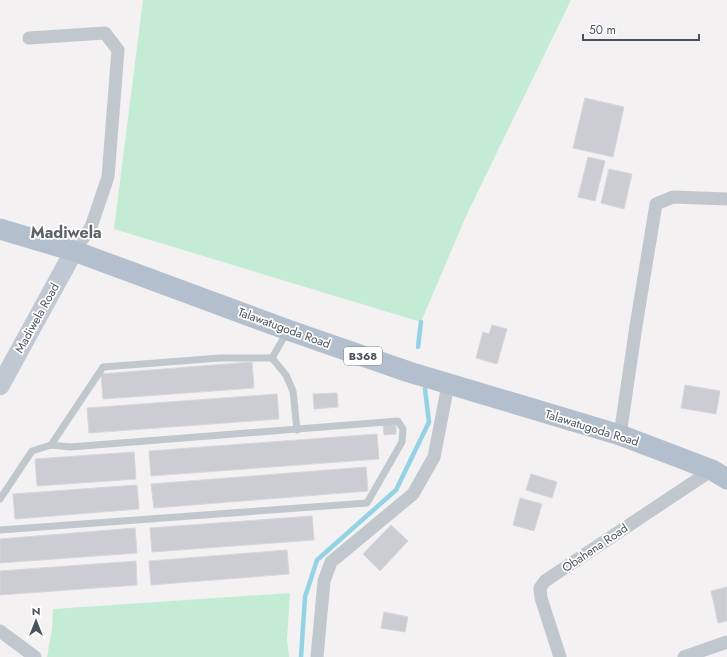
<svg xmlns="http://www.w3.org/2000/svg" width="727" height="657" font-family="Jost,sans-serif">
	<style>
		.green { fill: #c4ecd4 }
		.lines { fill: none; stroke-linecap: round; stroke-linejoin: round }
		.stream { stroke: #94d2e6; stroke-width: 4.5 }
		.building { fill: #cbcdd3; stroke: #d5d7dc }
		.lane { stroke: #c0c8ce; stroke-width: 7 }
		.street { stroke: #c0c8ce; stroke-width: 13 }
		.secondary { stroke: #c0c9d3; stroke-width: 19 }
		.primary { stroke: #b3bfcd; stroke-width: 21 }
		.labels { text-anchor: middle; dominant-baseline: central; stroke-width: 3.5; stroke-linejoin: round; paint-order: stroke }
		.shield { fill: #fff; stroke: #80878e; stroke-width: 1 }
		.shield-label { font-size: 11px; font-weight: bold; fill: #4a535d }
		.street-label { font-size: 12px; fill: #4a535d; stroke: #fff }
		.district-label { font-size: 16px; font-weight: bold; fill: #5e6165; stroke: #fff }
	</style>
	<rect width="100%" height="100%" fill="#f3f1f1"/>
	<!-- green -->
	<g class="green">
		<path d="M143 0H571L466 216 421 322 114 229Z"/>
		<path d="M290 593 287 640 289 657H47L52 629 53 609Z"/>
	</g>
	<g class="lines">
		<!-- stream -->
		<g class="stream">
			<path d="M418 347 421 322"/>
			<path d="M301 657 305 597 317 560 396 490 429 422 425 389"/>
		</g>
	</g>
	<!-- building -->
	<g class="building">
		<path d="M585 98 624 107 613 157 573 148Z"/>
		<path d="M588 157 605 161 595 201 578 197Z"/>
		<path d="M609 169 632 174 624 209 601 203Z"/>
		<path d="M492 325 507 329 497 364 476 358 483 332 489 334Z"/>
		<path d="M252 362 254 388 103 399 101 374Z"/>
		<path d="M685 385 720 391 716 414 681 408Z"/>
		<path d="M337 393 338 407 314 409 313 394Z"/>
		<path d="M277 394 279 419 89 433 87 408Z"/>
		<path d="M383 424H396V434L384 435Z"/>
		<path d="M377 434 379 459 151 476 149 451Z"/>
		<path d="M134 452 136 479 37 486 35 459Z"/>
		<path d="M366 467 368 491 154 508 151 484Z"/>
		<path d="M531 474 557 482 552 498 526 490Z"/>
		<path d="M137 485 139 509 15 519 13 494Z"/>
		<path d="M520 498 542 504 534 531 513 525Z"/>
		<path d="M312 516 314 540 152 552 150 528Z"/>
		<path d="M391 525 408 541 380 571 363 554Z"/>
		<path d="M135 528 137 553 0 563V539Z"/>
		<path d="M287 550 289 574 151 585 149 561Z"/>
		<path d="M136 561 137 585 0 595V571Z"/>
		<path d="M727 587V621L718 623 711 591Z"/>
		<path d="M384 612 408 617 405 632 381 628Z"/>
	</g>
	<g class="lines">
		<!-- lane -->
		<g class="lane">
			<path d="M287 332 272 358 286 375 293 391 297 430"/>
			<path d="M51 445 103 367 220 358H272"/>
			<path d="M0 499 32 451 51 445 70 447 398 421 403 429 402 442 367 503 0 530"/>
		</g>
		<!-- street -->
		<g class="street">
			<path d="M29 38 105 33 118 50 108 177 91 227 74 251"/>
			<path d="M620 435 636 326 656 204 673 197 727 199"/>
			<path d="M0 631 35 657"/>
			<path d="M317 657 324 581 331 562 413 494 434 457 448 385"/>
			<path d="M560 657 541 598 540 588 545 581 712 470"/>
			<path d="M684 657 727 642"/>
		</g>
		<!-- secondary -->
		<path class="secondary" d="M0 386 74 251"/>
		<!-- primary -->
		<path class="primary" d="M0 229 74 251 288 330 409 372 620 435 712 470 727 479"/>
	</g>
	<g class="labels">
		<!-- shield labels -->
		<rect class="shield" x="344" y="347" width="38" height="18" rx="3"/>
		<g class="shield-label">
			<text x="363" y="356">B368</text>
		</g>
		<!-- street labels -->
		<g class="street-label">
			<text transform="translate(37 318) rotate(-61)">Madiwela Road</text>
			<text transform="translate(284 328) rotate(20)">Talawatugoda Road</text>
			<text transform="translate(592 428) rotate(17)">Talawatugoda Road</text>
			<text transform="translate(595 548) rotate(-34)">Obahena Road</text>
		</g>
		<!-- district labels -->
		<g class="district-label">
			<text x="66" y="232">Madiwela</text>
		</g>
	</g>
	<!-- north arrow -->
	<g transform="translate(36 621)" stroke="#ffffff" stroke-width="3" paint-order="stroke">
	<path d="M0-3L7 15L0 10L-7 15Z" fill="#4a535d"/>
	<text y="-6" font-size="11" font-weight="bold" text-anchor="middle" fill="#4a535d">N</text>
	</g>
	<!-- scale -->
	<path d="M583 34v6h116v-6" fill="none" stroke="#4a535d" stroke-width="2"/>
	<text x="589" y="34" font-size="12" fill="#4a535d" stroke="#ffffff" stroke-width="3" paint-order="stroke">50 m</text>
</svg>
